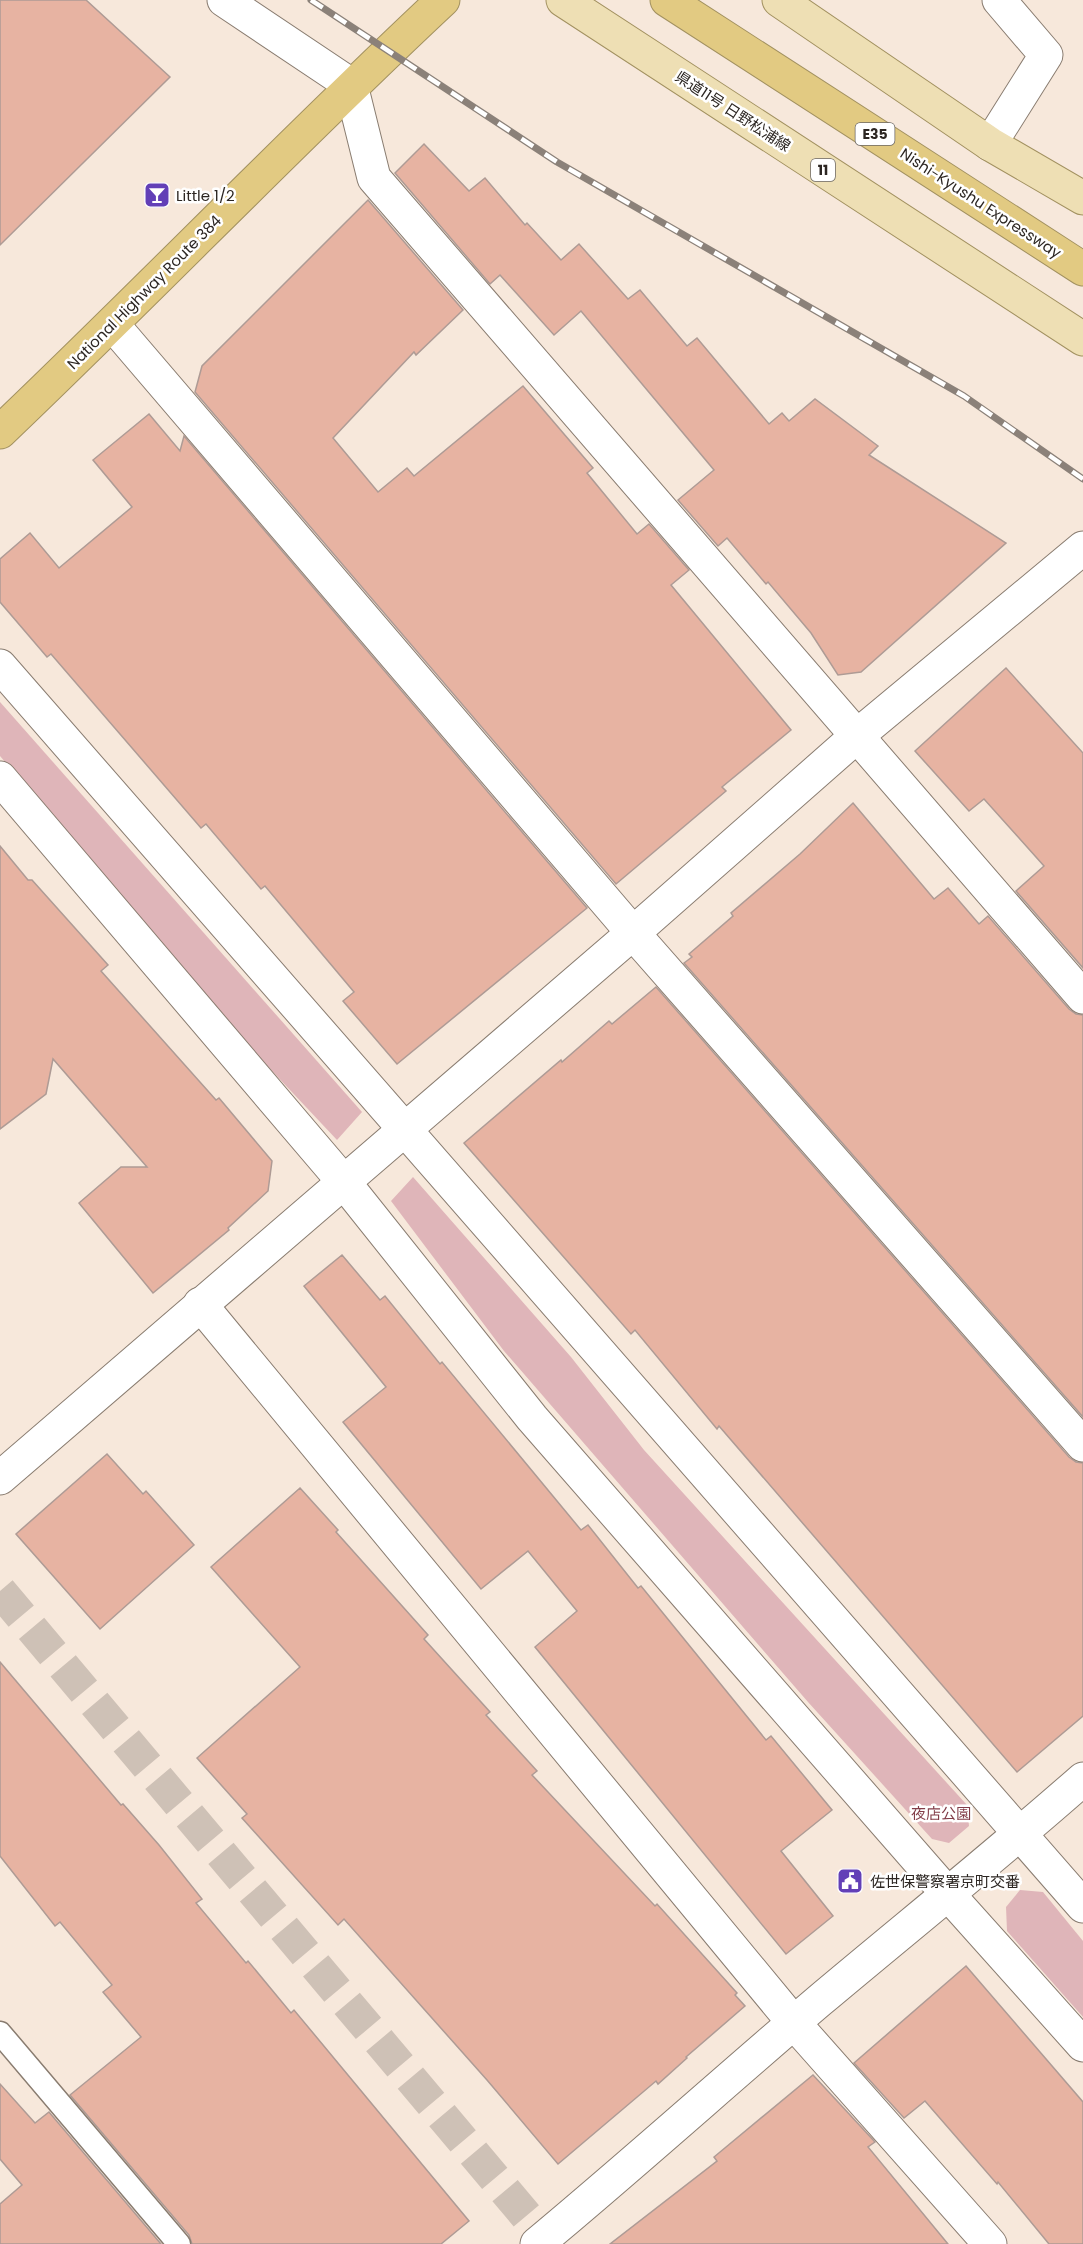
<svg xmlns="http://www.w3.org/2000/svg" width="1083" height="2244" font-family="Poppins,'Noto Sans JP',sans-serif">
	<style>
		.green { fill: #dfb5b9 }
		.building { fill: #e7b3a2; stroke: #ae9b95; stroke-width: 1.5 }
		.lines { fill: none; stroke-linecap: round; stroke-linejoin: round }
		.street-tunnel { stroke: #cec1b6; stroke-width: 33; stroke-dasharray: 33 16; stroke-linecap: butt }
		.lane-casing { stroke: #897c70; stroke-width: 25 }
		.street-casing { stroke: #897c70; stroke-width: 35 }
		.primary-casing { stroke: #a29160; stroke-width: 35 }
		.highway-casing { stroke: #a29160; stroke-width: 35 }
		.lane { stroke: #fff; stroke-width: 22 }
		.street { stroke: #fff; stroke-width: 33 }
		.primary { stroke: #eedfb4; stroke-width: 33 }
		.highway { stroke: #e2ca82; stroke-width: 33 }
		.rail-casing { stroke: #8b8179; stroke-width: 7 }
		.rail { stroke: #fff; stroke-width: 4.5; stroke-dasharray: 14; stroke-linecap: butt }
		.labels { text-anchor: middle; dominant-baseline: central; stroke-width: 5; stroke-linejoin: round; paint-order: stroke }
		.shield { fill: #fff; stroke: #6b6764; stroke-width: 1.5 }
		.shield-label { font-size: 14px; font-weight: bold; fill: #2c2622 }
		.street-label { font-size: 15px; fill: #2c2622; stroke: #fff }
		.poi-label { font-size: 15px; fill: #2c2622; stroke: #fff; text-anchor: start }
		.park-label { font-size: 15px; fill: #823d48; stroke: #fff }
	</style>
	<rect width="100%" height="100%" fill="#f7e8db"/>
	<!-- green -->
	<g class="green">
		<path d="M0 702 362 1112 337 1140 224 1020 0 756Z"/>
		<path d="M413 1177 571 1357 644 1450 967 1805 969 1826 949 1843 932 1839 808 1702 504 1351 391 1201Z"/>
		<path d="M1020 1890 1043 1892 1083 1941V2017L1007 1931 1006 1907Z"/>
	</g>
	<!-- building -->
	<g class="building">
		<path d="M0 0H86L170 77 0 245Z"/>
		<path d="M424 144 469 191 485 178 525 225 527 223 561 260 579 244 628 299 640 290 687 346 697 338 769 424 782 413 789 421 815 399 878 446 869 455 1006 543 861 672 838 675 811 633 768 582 766 584 727 538 718 546 678 500 714 470 581 311 554 335 500 275 490 284 395 173Z"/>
		<path d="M368 200 463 310 416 355 414 352 333 438 378 492 407 468 414 476 523 386 593 468 587 473 637 534 649 524 689 570 671 585 791 730 722 787 726 791 616 884 195 392 202 366Z"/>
		<path d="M149 414 180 451 184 436 587 908 397 1064 343 1001 354 992 265 886 261 889 206 824 201 828 51 654 47 657 0 602V559L30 533 59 568 132 507 93 460Z"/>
		<path d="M1006 668 1083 753V968L1016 891 1044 866 984 799 969 811 915 751Z"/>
		<path d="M853 803 934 899 948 888 979 924 988 916 1069 1009 1076 1014 1083 1015V1417L684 963 692 957 689 954 733 916 731 913 800 854Z"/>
		<path d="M0 846 28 880H32L108 965 101 971 216 1100 219 1098 272 1161 268 1191 228 1228 229 1230 153 1293 79 1203 121 1167H147L53 1059 46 1094 0 1129Z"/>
		<path d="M656 987 1069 1457 1076 1462 1083 1463V1716L1017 1772 719 1426 717 1429 635 1330 631 1334 464 1143 561 1060 562 1062 609 1021 612 1024Z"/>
		<path d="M342 1255 380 1300 385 1296 440 1364 442 1362 581 1530 588 1525 638 1588 641 1586 766 1740 771 1736 832 1810 781 1851 833 1916 786 1954 535 1647 577 1611 528 1551 481 1589 343 1422 386 1387 304 1286Z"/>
		<path d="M107 1454 143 1494 146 1491 194 1545 100 1629 16 1534Z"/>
		<path d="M300 1488 338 1530 336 1532 428 1635 424 1639 490 1712 486 1715 537 1771 532 1775 655 1906 657 1904 737 1993 735 1995 745 2006 686 2057 687 2058 658 2084 656 2081 558 2164 487 2080 344 1919 338 1925 242 1818 247 1814 197 1758 300 1667 211 1567Z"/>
		<path d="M0 1662 121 1805 123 1804 159 1845 202 1899 196 1903 246 1963 248 1961 291 2013 294 2010 469 2221 441 2244H192L189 2235 70 2095 141 2037 103 1992 112 1985 60 1922 55 1926 0 1856Z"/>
		<path d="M966 1966 1083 2102V2244H1049L998 2182 997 2184 925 2101 904 2118 854 2063Z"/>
		<path d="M813 2075 875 2142 868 2147 948 2244H610L717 2161 714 2157Z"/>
		<path d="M0 2084 35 2123 49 2112 161 2244H0V2204L22 2185 0 2159Z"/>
	</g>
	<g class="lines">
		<!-- street-tunnel -->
		<path class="street-tunnel" d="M0 1591 550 2244"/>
		<!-- lane casing -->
		<g class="lane-casing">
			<path id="lane" d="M0 2033 179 2244"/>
		</g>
		<!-- street casing -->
		<g class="street-casing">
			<g id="street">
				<path d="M224 0 351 85 374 178 1083 997"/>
				<path d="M990 144 1046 55 999 0"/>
				<path d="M113 325 633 933 1083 1445"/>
				<path d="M0 666 1083 1906"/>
				<path d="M0 778 343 1181 532 1418 947 1893 1083 2045"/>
				<path d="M200 1304 794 2023 990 2244"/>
				<path d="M0 1478 633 933 858 735 1083 548"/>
				<path d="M537 2244C632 2165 724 2082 819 2001 907 1927 997 1855 1083 1779"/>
			</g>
		</g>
		<!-- primary casing -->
		<g class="primary-casing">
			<g id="primary">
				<path d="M563 0 1083 339"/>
				<path d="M779 0 990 144 1083 198"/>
			</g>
		</g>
		<!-- highway casing -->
		<g class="highway-casing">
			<g id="highway">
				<path d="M667 0 1083 269"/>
				<path d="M0 432C149 290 292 141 443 0"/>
			</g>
		</g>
		<!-- lane -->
		<use href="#lane" class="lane"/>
		<!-- street -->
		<use href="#street" class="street"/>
		<!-- primary -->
		<use href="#primary" class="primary"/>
		<!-- highway -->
		<use href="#highway" class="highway"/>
		<!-- rail casing -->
		<g class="rail-casing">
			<path id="rail" d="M311 0 557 162 964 396 1083 479"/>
		</g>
		<!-- rail -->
		<use href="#rail" class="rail"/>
	</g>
	<!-- icons -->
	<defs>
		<g id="bar-square" transform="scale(1.35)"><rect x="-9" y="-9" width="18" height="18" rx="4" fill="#623fb7" stroke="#fff"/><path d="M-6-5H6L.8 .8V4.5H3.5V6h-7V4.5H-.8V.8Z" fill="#fff"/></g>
		<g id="civic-square" transform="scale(1.35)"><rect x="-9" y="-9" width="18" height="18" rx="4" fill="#623fb7" stroke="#fff"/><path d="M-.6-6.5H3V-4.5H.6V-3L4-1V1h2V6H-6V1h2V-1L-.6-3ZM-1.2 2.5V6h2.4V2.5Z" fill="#fff"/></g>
	</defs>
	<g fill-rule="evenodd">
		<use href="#bar-square" x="157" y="195"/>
		<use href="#civic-square" x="850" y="1881"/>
	</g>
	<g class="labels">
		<!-- shield labels -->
		<g class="shield">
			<rect x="855.5" y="123" width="39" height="22" rx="4.5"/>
			<rect x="811" y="159" width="24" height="22" rx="4.5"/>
		</g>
		<g class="shield-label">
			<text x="875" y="134">E35</text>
			<text x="823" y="170">11</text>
		</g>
		<!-- street labels -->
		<g class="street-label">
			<text transform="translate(733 111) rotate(33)">県道11号 日野松浦線</text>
			<text transform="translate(981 203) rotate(33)">Nishi-Kyushu Expressway</text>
			<text transform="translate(144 292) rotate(-45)">National Highway Route 384</text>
		</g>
		<!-- poi labels -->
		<g class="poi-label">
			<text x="176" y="195">Little 1/2</text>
			<text x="870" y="1881">佐世保警察署京町交番</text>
		</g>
		<!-- park labels -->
		<g class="park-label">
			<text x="941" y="1813">夜店公園</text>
		</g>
	</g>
</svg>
